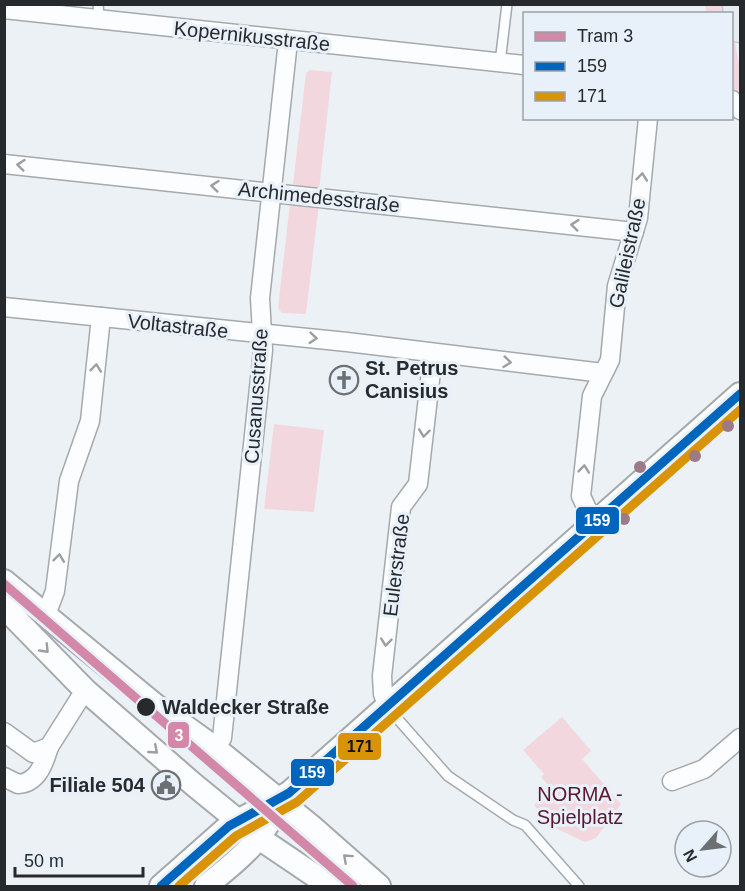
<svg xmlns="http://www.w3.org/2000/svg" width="745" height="891" font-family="Arial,sans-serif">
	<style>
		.green { fill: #f3d7de }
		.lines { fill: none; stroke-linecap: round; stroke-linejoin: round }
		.service-casing { stroke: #a5a9ac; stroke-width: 12 }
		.minor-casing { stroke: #a5a9ac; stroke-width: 21 }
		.tertiary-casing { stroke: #a5a9ac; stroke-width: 26 }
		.trunk-casing { stroke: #c8cbcd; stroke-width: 33 }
		.service { stroke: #fcfdfe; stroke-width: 9 }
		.minor { stroke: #fcfdfe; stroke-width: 18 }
		.tertiary { stroke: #fcfdfe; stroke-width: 22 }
		.trunk { stroke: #e6ecf2; stroke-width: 30 }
		.bus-1-casing { stroke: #e8f1f9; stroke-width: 14 }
		.bus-2-casing { stroke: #e8f1f9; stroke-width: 14 }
		.bus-1 { stroke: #0065bd; stroke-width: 9 }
		.bus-2 { stroke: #d89307; stroke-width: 9 }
		.tram-1-casing { stroke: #e8f1f9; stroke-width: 14 }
		.tram-1 { stroke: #d388a7; stroke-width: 9 }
		.tree { fill: #9c7a88 }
		.oneway { stroke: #9c9ea0 }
		.stop-dot { fill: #272a2d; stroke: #e8f1f9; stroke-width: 2 }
		.labels { text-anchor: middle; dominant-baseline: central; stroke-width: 6; stroke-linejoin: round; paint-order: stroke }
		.street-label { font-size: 20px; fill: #272a2d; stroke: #e8f1f9 }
		.poi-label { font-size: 20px; font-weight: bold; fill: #272a2d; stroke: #e8f1f9; text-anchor: start }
		.stop-label { font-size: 20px; font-weight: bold; fill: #272a2d; stroke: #e8f1f9; text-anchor: start }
		.park-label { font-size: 20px; fill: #5a182e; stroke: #e8f1f9 }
		.line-badge { stroke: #e8f1f9; stroke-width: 2 }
		.badge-label { font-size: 16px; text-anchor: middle; font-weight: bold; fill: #fff }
		.pale-badge-label { font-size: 16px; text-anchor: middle; font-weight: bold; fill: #111 }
	</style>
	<rect width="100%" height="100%" fill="#ecf1f5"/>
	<!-- green -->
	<g class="green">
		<path d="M705 5H728L730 13H706Z"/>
		<path d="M732 27 740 69V98L732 87Z"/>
		<path d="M310 70 332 72 319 190 293 184 306 73Z"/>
		<path d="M290 203H319L306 314 282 313 278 308Z"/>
		<path d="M274 424 324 430 314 512 264 509Z"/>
		<path d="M562 717 591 751 582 759 621 804 596 838 585 842 553 827 534 805 551 788 541 777 544 774 523 750Z"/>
	</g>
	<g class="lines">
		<!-- service casing -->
		<g class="service-casing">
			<g id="service">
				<path d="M98 4 99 19"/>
				<path d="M500 63 507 4"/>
				<path d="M388 708 448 776 513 820 525 825 579 886"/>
			</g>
		</g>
		<!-- minor casing -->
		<g class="minor-casing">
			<g id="minor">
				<path d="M4 9 524 65"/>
				<path d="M732 100 740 110"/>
				<path d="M4 164 634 232"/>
				<path d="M4 307 347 342 603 373"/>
				<path d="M597 522 588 511 581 496 592 396 610 360 617 286 638 218 648 118"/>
				<path d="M46 615 55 591 69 481 90 421 101 317"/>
				<path d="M388 707 383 694 382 676 401 507 418 484 433 354"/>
				<path d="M4 732 33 753 49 747C44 763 38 783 18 784L4 777"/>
				<path d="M49 747 85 690"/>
				<path d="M215 748 222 738 263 350 260 298 288 41"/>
				<path d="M672 781 704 769 740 738"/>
			</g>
		</g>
		<!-- tertiary casing -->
		<g class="tertiary-casing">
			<g id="tertiary">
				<path d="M4 581 155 705 215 748 311 826 379 886"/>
				<path d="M4 607 85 690 193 784 259 838 330 886"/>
				<path d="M161 886 229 826 289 793 740 394"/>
				<path d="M206 886C236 862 267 838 279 800"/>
			</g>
		</g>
		<!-- trunk casing -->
		<g class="trunk-casing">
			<path id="trunk" d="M738 4 740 27"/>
		</g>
		<!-- service -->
		<use href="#service" class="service"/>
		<!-- minor -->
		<use href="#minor" class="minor"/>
		<!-- tertiary -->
		<use href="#tertiary" class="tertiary"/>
		<!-- trunk -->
		<use href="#trunk" class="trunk"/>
		<!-- bus-1 casing -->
		<g class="bus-1-casing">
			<path id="bus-1" d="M161 886 229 826 289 793 740 394"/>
		</g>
		<!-- bus-2 casing -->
		<g class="bus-2-casing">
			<path id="bus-2" d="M179 886 236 836 297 802 740 410"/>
		</g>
		<!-- bus-1 -->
		<use href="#bus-1" class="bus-1"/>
		<!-- bus-2 -->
		<use href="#bus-2" class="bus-2"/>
		<!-- tram-1 casing -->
		<g class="tram-1-casing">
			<path id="tram-1" d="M4 584 353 886"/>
		</g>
		<!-- tram-1 -->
		<use href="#tram-1" class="tram-1"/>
	</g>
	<!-- trees -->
	<g class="tree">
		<circle cx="728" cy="426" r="6"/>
		<circle cx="695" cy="456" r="6"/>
		<circle cx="640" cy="467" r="6"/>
		<circle cx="624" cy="519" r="6"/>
	</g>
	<!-- one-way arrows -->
	<defs><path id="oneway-chevron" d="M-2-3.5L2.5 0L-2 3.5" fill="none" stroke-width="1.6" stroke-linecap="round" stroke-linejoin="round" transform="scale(1.5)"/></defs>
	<g class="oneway">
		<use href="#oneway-chevron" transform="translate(21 165) rotate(-174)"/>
		<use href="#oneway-chevron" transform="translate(642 177) rotate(-84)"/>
		<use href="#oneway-chevron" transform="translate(215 186) rotate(-174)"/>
		<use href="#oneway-chevron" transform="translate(575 225) rotate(-174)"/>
		<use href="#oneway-chevron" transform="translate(313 338) rotate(5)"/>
		<use href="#oneway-chevron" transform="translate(507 362) rotate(6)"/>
		<use href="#oneway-chevron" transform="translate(96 368) rotate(-84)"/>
		<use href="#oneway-chevron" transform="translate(424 433) rotate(97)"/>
		<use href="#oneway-chevron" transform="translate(584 469) rotate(-84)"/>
		<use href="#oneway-chevron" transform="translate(59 558) rotate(-83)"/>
		<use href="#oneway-chevron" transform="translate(386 642) rotate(96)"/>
		<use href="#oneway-chevron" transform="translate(45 649) rotate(46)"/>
		<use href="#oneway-chevron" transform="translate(154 750) rotate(41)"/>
		<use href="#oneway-chevron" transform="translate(347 858) rotate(-138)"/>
	</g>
	<!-- icons -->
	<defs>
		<g id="church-ring" transform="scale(1.5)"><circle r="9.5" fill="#e8f1f9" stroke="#6c7073" stroke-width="1.5"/><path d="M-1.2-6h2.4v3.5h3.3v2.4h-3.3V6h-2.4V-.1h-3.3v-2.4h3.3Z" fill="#6c7073"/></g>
		<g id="civic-ring" transform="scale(1.5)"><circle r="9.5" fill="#e8f1f9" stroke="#6c7073" stroke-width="1.5"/><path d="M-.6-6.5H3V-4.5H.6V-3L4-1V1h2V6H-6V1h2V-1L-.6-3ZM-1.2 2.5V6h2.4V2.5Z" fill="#6c7073"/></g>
	</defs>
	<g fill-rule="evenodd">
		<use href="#church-ring" x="344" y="380"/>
		<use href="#civic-ring" x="166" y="785"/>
	</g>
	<!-- markers -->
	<circle class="stop-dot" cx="146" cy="707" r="10"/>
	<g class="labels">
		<!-- street labels -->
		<g class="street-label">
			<text transform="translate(252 36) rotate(6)">Kopernikusstraße</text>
			<text transform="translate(319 197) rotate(6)">Archimedesstraße</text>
			<text transform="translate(627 253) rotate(-78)">Galileistraße</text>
			<text transform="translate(178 326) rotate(6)">Voltastraße</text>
			<text transform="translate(256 396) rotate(-86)">Cusanusstraße</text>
			<text transform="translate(396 565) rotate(-83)">Eulerstraße</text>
		</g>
		<!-- poi labels -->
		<g class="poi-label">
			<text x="365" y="368">St. Petrus<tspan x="365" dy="23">Canisius</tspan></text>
			<text x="145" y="785" text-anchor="end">Filiale 504</text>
		</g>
		<!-- stop labels -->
		<g class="stop-label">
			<text x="162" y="707">Waldecker Straße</text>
		</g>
		<!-- park labels -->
		<g class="park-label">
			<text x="580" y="794">NORMA -<tspan x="580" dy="23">Spielplatz</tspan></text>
		</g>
	</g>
	<g class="line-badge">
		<rect x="575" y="506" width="45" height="29" rx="6" fill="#0065bd"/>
		<rect x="167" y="721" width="23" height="28" rx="6" fill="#d388a7"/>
		<rect x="337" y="732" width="45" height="29" rx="6" fill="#d89307"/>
		<rect x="290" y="758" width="45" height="29" rx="6" fill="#0065bd"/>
	</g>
	<g class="badge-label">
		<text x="597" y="526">159</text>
		<text x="179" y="741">3</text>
		<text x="312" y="778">159</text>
	</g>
	<g class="pale-badge-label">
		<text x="360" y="752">171</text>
	</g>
	<!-- border -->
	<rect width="745" height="891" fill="none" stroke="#272a2d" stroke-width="12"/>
	<!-- legend -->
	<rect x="523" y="12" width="210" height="108" fill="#e8f1f9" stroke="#9ba1a7" stroke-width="1.5"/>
	<rect x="535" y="32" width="30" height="9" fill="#d388a7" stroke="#9ba1a7" stroke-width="1.5"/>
	<text x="577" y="42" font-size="18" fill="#272a2d">Tram 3</text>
	<rect x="535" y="62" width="30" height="9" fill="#0065bd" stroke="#9ba1a7" stroke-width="1.5"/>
	<text x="577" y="72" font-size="18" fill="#272a2d">159</text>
	<rect x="535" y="92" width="30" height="9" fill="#d89307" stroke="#9ba1a7" stroke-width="1.5"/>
	<text x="577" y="102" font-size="18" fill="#272a2d">171</text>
	<!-- north arrow -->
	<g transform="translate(703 849) rotate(242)"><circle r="28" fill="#e8f1f9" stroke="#9ba1a7" stroke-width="1.5"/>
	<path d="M0-4.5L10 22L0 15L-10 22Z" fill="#6c7073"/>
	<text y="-9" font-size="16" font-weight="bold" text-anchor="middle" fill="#272a2d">N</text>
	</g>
	<!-- scale -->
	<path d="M15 867v9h128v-9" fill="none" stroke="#272a2d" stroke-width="3"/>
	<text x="24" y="867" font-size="18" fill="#272a2d" stroke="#e8f1f9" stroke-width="4.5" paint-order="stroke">50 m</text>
</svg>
